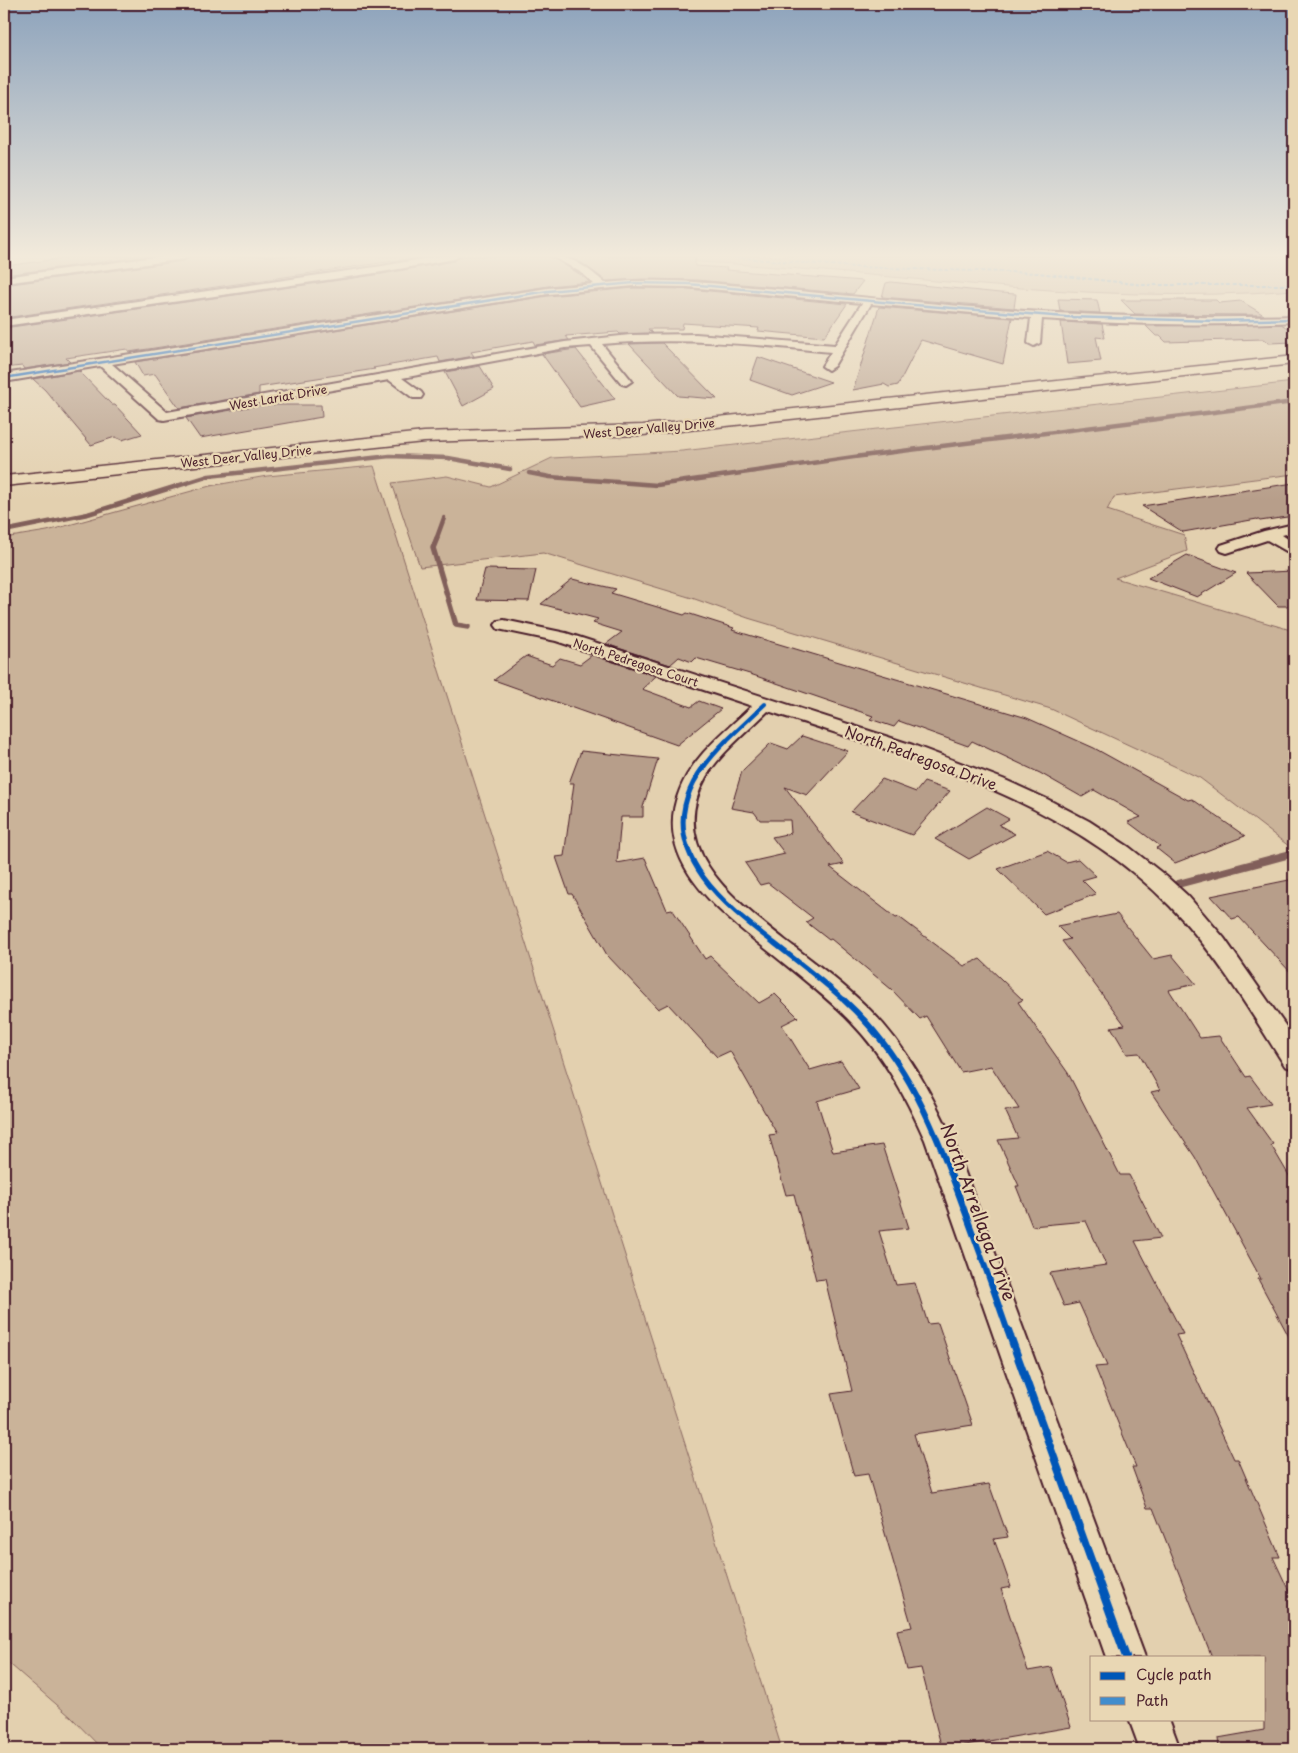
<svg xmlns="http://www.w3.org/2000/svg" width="1298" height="1753" font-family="'Playpen Sans',sans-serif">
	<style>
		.green { fill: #cab399; stroke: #8a6962 }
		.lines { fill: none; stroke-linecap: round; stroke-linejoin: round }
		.stream-far2 { stroke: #815f5a; stroke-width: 4.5 }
		.stream-far1 { stroke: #815f5a; stroke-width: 5.5 }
		.stream { stroke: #815f5a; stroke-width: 8 }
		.building { fill: #b79e8a; stroke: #4a1f2b }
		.minor-casing { stroke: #4a1f2b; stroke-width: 4 }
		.tertiary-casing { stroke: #4a1f2b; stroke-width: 3 }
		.minor { fill: #e9d7b4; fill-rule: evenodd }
		.tertiary { fill: #e9d7b4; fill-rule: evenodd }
		.quiet { stroke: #418dcd; stroke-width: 2; stroke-dasharray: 4 2; stroke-linecap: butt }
		.cycleway-far4-casing { stroke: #e9d7b4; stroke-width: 4 }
		.cycleway-far3-casing { stroke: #e9d7b4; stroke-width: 6 }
		.cycleway-far2-casing { stroke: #e9d7b4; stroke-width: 8 }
		.cycleway-far1-casing { stroke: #e9d7b4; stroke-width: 9 }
		.cycleway-casing { stroke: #e9d7b4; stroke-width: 11 }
		.cycleway-far4 { stroke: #0057b8; stroke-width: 2.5 }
		.cycleway-far3 { stroke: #0057b8; stroke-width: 4 }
		.cycleway-far2 { stroke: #0057b8; stroke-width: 5 }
		.cycleway-far1 { stroke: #0057b8; stroke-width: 6 }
		.cycleway { stroke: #0057b8; stroke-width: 8 }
		.labels { text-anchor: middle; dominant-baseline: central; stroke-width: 4.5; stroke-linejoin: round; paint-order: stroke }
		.far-street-label { font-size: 12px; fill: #4a1f2b; stroke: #e9d7b4 }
		.street-label { font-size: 15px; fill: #4a1f2b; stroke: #e9d7b4 }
		.near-street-label { font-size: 18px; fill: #4a1f2b; stroke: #e9d7b4 }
	</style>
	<rect width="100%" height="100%" fill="#e3d0af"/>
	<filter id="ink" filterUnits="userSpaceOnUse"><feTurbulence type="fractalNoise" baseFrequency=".02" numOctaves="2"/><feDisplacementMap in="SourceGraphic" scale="10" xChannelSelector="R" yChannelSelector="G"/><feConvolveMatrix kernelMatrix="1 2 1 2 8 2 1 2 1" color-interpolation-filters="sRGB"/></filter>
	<g filter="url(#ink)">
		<!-- green -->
		<g class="green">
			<path d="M646 256H1294V290C1081 308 868 267 656 260Z"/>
			<path d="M1294 382V474L1114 497 1107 510 1184 535 1187 551 1115 578 1294 631V850L1200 778 1051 709 748 618 692 598 543 553 420 567 392 483 447 476 491 487 552 458 682 451Z"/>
			<path d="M374 466 782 1749H102L71 1717 4 1659V538L47 531 210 486 267 476Z"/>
		</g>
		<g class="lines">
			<!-- stream-far2 -->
			<g class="stream-far2">
				<path d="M529 473 550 477 657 485 854 457 1294 402"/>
				<path d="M4 531 88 514 209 476 390 456 448 458 510 469"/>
				<path d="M436 540 444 518"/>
			</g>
			<!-- stream-far1 -->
			<path class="stream-far1" d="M437 538 433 548 456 625 468 627"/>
			<!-- stream -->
			<path class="stream" d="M1178 884 1294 853"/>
		</g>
		<!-- building -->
		<g class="building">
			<path d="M64 256H149L4 275V266L66 258Z"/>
			<path d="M191 256H428L4 318V285L184 261Z"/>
			<path d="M461 256H550L581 275 590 282 548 286 129 352 127 349 66 358 70 362 24 369 22 366 4 368V328L382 274 454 261Z"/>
			<path d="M565 256H695V266L727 268 726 270 863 281 853 294 697 280 642 279 606 281 582 263Z"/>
			<path d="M891 282 1000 293 1016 294 1014 308 882 297 886 283Z"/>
			<path d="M634 288 688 289 847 304 824 337 758 331 759 328 683 323 682 329H648L652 333 620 334 618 332 566 336 569 340 535 345 533 341 471 352 474 356 440 362 438 357 373 368 375 369 259 387V394L179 408 155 374 143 376 135 362 548 296Z"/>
			<path d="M1058 299 1097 300 1100 313 1060 311Z"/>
			<path d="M1121 300H1216L1219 303 1241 301 1264 315 1135 314Z"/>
			<path d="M879 307 1012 318 1003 364 921 340 898 385 889 387 884 384 853 390Z"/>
			<path d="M1061 322 1102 324 1105 338 1096 337 1101 361 1067 364Z"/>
			<path d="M1281 324 1294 332V342L1269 343 1263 339 1166 342 1160 336H1156L1146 326Z"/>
			<path d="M662 343 717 399 678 396 629 344Z"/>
			<path d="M576 349 615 399 580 407 542 354Z"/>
			<path d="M758 357 831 382 792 395 750 380Z"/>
			<path d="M480 366 494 389 463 406 445 372Z"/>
			<path d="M79 371 112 405H115L142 434 122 440 115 437 91 445 45 390 33 379Z"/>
			<path d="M260 405H321L322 417 200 438 186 418Z"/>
			<path d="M1294 483V516L1260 521 1257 519 1183 532 1142 506Z"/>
			<path d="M1187 555 1236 573 1197 597 1148 578Z"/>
			<path d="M485 569 536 570 529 601 477 600Z"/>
			<path d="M1294 571V606H1278L1246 573Z"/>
			<path d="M572 579 616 589 611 593 684 615 687 613 734 628 732 630 1027 718 1094 748 1188 800 1192 799 1245 836 1175 863 1156 848 1160 846 1128 822 1141 817 1094 790 1082 797 1040 773 972 741 968 746 899 721 894 727 870 719 873 716 753 675 696 658 692 662 679 657 670 665 606 644 622 632 593 623 598 619 541 604Z"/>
			<path d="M592 655 656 676 642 689 691 707 699 701 721 709 677 745 494 680 526 656 552 665 560 658 580 664Z"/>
			<path d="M802 736 848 751 807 795 785 787 844 864 830 867 896 918 899 917 964 966 980 959 1023 1000 1018 1002 1068 1073 1120 1175H1129L1161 1238 1135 1241 1183 1334 1176 1335 1234 1459H1238L1280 1557H1273L1294 1602V1749H1219L1218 1738 1264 1730V1657H1212L1153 1508H1147L1132 1467H1136L1095 1367 1107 1366 1079 1303 1064 1306 1050 1273 1106 1265 1086 1221 1032 1226 1016 1186H1019L998 1140 1018 1138 1005 1110 1019 1109 991 1066 961 1072 926 1016 920 1019 891 989 831 939 829 940 806 922 813 918 768 883 760 885 745 863 785 854 772 837 791 833 790 820H760L754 812 731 808 742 771 771 743 788 749Z"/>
			<path d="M581 751 658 759 643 807V817H621L617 863 645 858 667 910 672 909 705 959 710 956 759 1003 775 994 798 1017 782 1025 810 1070 841 1061 859 1089 817 1101 833 1152 882 1145 909 1228 879 1231 896 1285 915 1283 928 1324 938 1323 973 1425 914 1434 932 1493 989 1484 1008 1537 994 1539 1011 1587 1001 1589 1028 1671 1051 1667 1071 1727 942 1749 921 1668 907 1670 897 1630 912 1627 868 1474 854 1476 831 1394 852 1391 825 1279 816 1280 794 1194 786 1195 769 1135 777 1134 730 1051 717 1057 668 1004 658 1009 607 955 572 894H569L556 857 564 856 574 783H569Z"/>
			<path d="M882 779 916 792 924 782 950 791 912 835 851 812Z"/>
			<path d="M987 807 1009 819 999 825 1015 834 969 859 935 839Z"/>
			<path d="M1047 851 1066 862 1078 859 1096 876 1082 880 1096 894 1044 914 998 869Z"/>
			<path d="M1294 879V976L1239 917 1232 919 1211 896Z"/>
			<path d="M1117 914 1153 959 1172 955 1196 984 1169 990 1200 1038 1219 1036 1246 1077 1250 1076 1271 1104 1247 1108 1273 1144 1271 1145 1294 1184V1346L1258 1279H1261L1195 1157 1151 1092 1160 1090 1139 1053 1127 1054 1111 1027 1125 1025 1062 941 1070 939 1057 926Z"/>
		</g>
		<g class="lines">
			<!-- minor casing -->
			<g class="minor-casing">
				<g id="minor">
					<path d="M163 256H189L184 259 4 283V277Z"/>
					<path d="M439 256H459L454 259 382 272 4 326V320L382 266Z"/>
					<path d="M552 256C573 256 590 270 605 283 655 278 703 282 752 287 804 291 855 297 906 301 1035 314 1164 320 1294 316V322C1210 326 1126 325 1042 319L1040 343 1034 346 1028 343 1031 318 871 304 834 366 828 370 822 366 831 352C754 344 679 337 602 344L632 381 626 385 622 384 591 346 565 348 402 378 421 392 423 395 421 398H413L389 380 164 420 159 419 100 366 4 382V374L548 288 594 284 582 273ZM634 286 688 287 862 303 835 345 696 334 630 335 565 342 167 412 112 364 548 294Z"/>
					<path d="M1294 524V532L1282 535 1294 543V554L1288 552 1267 540 1227 553 1221 551 1219 548 1221 545 1264 531Z"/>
					<path d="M504 620 566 633 913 745 1003 779 1047 799 1089 821 1129 847 1167 877 1188 896 1224 938 1294 1038V1069L1285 1066C1250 1011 1216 953 1170 906 1063 797 909 757 768 711 747 732 721 752 706 777 665 850 735 900 785 940 814 962 844 984 870 1010 907 1047 931 1093 953 1140L1145 1657H1106L925 1140C906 1097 884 1056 851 1022 827 997 798 975 771 953 723 915 651 862 679 792 692 756 726 731 752 706L556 641 498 629 495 625 498 621Z"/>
					<path d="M1129 1719H1169L1180 1749H1140Z"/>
				</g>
			</g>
			<!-- tertiary casing -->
			<g class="tertiary-casing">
				<path id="tertiary" d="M1294 356V364L643 435 424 442 4 486V476L424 432 643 425Z"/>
			</g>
			<!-- minor -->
			<use href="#minor" class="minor"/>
			<!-- tertiary -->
			<use href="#tertiary" class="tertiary"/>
			<!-- quiet -->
			<path class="quiet" d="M717 256 856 267 1038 273 1144 285H1294"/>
			<!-- cycleway-far4 casing -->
			<g class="cycleway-far4-casing">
				<path id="cycleway-far4" d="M4 378 548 291 634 283 688 284 915 305 1066 317 1218 321 1294 319"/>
			</g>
			<!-- cycleway-far3 casing -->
			<g class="cycleway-far3-casing">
				<path id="cycleway-far3" d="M725 742 765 704"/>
			</g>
			<!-- cycleway-far2 casing -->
			<g class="cycleway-far2-casing">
				<path id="cycleway-far2" d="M726 741C712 755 698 771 690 790 661 857 729 908 774 943 798 962 823 981 845 1001"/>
			</g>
			<!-- cycleway-far1 casing -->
			<g class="cycleway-far1-casing">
				<path id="cycleway-far1" d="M844 1000C908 1058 935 1130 964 1209 979 1250 994 1291 1008 1332"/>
			</g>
			<!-- cycleway casing -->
			<g class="cycleway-casing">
				<path id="cycleway" d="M1008 1330 1126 1657"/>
			</g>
			<!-- cycleway-far4 -->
			<use href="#cycleway-far4" class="cycleway-far4"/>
			<!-- cycleway-far3 -->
			<use href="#cycleway-far3" class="cycleway-far3"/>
			<!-- cycleway-far2 -->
			<use href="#cycleway-far2" class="cycleway-far2"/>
			<!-- cycleway-far1 -->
			<use href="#cycleway-far1" class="cycleway-far1"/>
			<!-- cycleway -->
			<use href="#cycleway" class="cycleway"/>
		</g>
	</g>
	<!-- sky -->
	<linearGradient id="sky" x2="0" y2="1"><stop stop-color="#8da3bc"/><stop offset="0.51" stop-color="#f2eadb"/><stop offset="1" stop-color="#f2eadb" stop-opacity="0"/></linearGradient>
	<rect width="1298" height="501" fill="url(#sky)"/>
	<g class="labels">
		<!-- far-street labels -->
		<g class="far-street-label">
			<text transform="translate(278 397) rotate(-10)">West Lariat Drive</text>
			<text transform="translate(649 428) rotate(-5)">West Deer Valley Drive</text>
			<text transform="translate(246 456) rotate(-6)">West Deer Valley Drive</text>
			<text transform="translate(636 662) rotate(18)">North Pedregosa Court</text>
		</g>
		<!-- street labels -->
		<g class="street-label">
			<text transform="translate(921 757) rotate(20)">North Pedregosa Drive</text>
		</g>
		<!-- near-street labels -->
		<g class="near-street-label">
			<text transform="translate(979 1212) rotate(70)">North Arrellaga Drive</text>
		</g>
	</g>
	<!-- margin -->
	<rect width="1298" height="1753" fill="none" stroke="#e9d7b4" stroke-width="20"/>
	<rect x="10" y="10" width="1278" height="1733" fill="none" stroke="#4a1f2b" stroke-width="2" filter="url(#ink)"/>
	<!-- legend -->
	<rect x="1090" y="1656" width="175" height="65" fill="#e9d7b4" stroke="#a98d7d"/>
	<rect x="1100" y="1672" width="25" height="8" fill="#0057b8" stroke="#a98d7d"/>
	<text x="1136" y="1680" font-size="15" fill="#4a1f2b">Cycle path</text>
	<rect x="1100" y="1697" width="25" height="8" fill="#418dcd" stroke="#a98d7d"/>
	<text x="1136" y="1706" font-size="15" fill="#4a1f2b">Path</text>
</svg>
